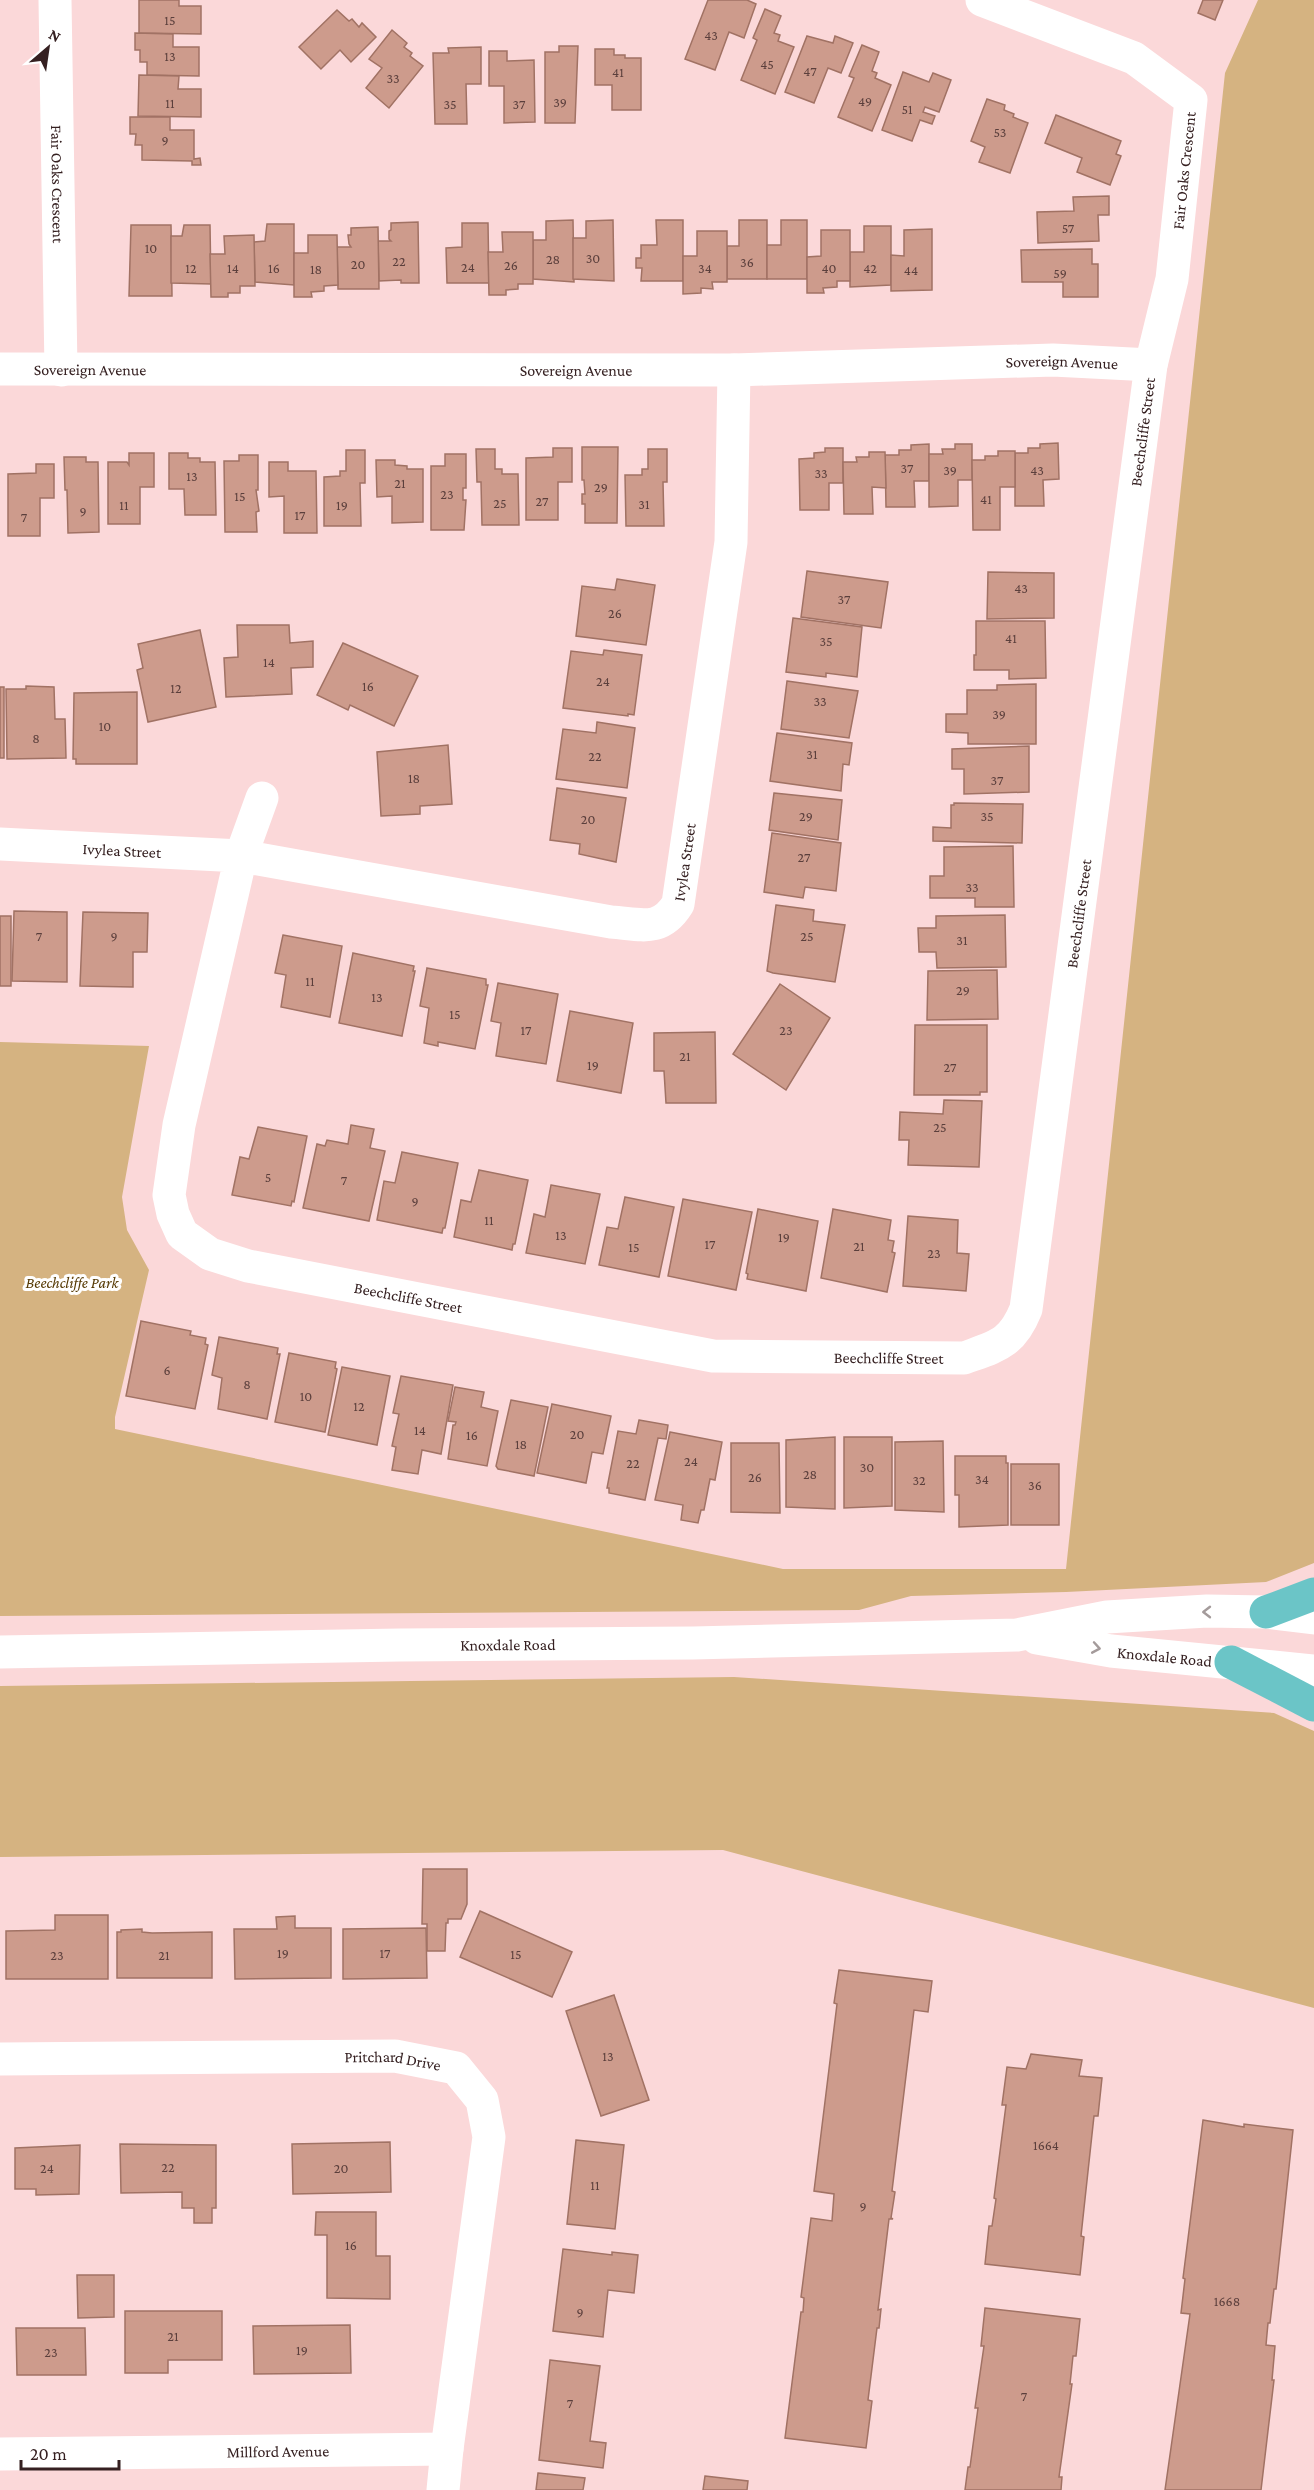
<svg xmlns="http://www.w3.org/2000/svg" width="1314" height="2490" font-family="'Crimson Pro',serif">
	<style>
		.green { fill: #d5b381 }
		.building { fill: #cd9b8c; stroke: #a17264; stroke-width: 1.5 }
		.lines { fill: none; stroke-linecap: round; stroke-linejoin: round }
		.minor { stroke: #fff; stroke-width: 33 }
		.major { stroke: #6bc5c7; stroke-width: 33 }
		.oneway { stroke: #a49b9b }
		.labels { text-anchor: middle; dominant-baseline: central; stroke-width: 6; stroke-linejoin: round; paint-order: stroke }
		.number-label { font-size: 14px; fill: #5b3f3c }
		.street-label { font-size: 16px; fill: #352021; stroke: #fff }
		.park-label { font-size: 16px; font-style: italic; fill: #563a04; stroke: #fff }
	</style>
	<rect width="100%" height="100%" fill="#fbd8d9"/>
	<!-- green -->
	<g class="green">
		<path d="M1258 0H1314V1563L1266 1582 1066 1592 911 1596 859 1610 0 1616V1042L149 1046 122 1197 127 1230 149 1270 115 1417V1429L783 1569H1066L1225 73Z"/>
		<path d="M734 1677 1274 1713 1314 1731V2008L723 1850 0 1857V1686Z"/>
	</g>
	<!-- building -->
	<g class="building">
		<path d="M139 0H179V6H201V34L139 33Z"/>
		<path d="M708 0H747L756 4 744 38 729 32 715 70 685 59Z"/>
		<path d="M1203 0H1223L1215 20 1198 13Z"/>
		<path d="M765 9 781 16 774 33 780 35 778 41 794 47 775 94 741 80 757 40 753 38Z"/>
		<path d="M337 10 349 21 352 19 359 27 362 23 376 37 351 62 340 50 321 69 299 47Z"/>
		<path d="M392 30 407 43 404 47 412 53 410 56 423 66 389 108 366 88 382 68 369 59Z"/>
		<path d="M135 33 173 34V47H199V76L147 75V62H140V50H135Z"/>
		<path d="M807 36 833 43 835 36 853 43 841 73 828 68 814 103 785 92Z"/>
		<path d="M862 45 879 52 872 71 877 73 875 78 891 85 872 131 838 117 854 78 849 76Z"/>
		<path d="M559 46H578L575 123H545V52H559Z"/>
		<path d="M481 47V84H466L467 124H435L433 53H449L448 48Z"/>
		<path d="M595 49H614V55H625V58H641V110H612V85H595Z"/>
		<path d="M489 51H507V61L534 60 535 122 504 123V86H489Z"/>
		<path d="M903 72 929 82 933 73 951 80 939 112 925 107 923 112 935 116 932 124 920 120 912 141 882 130Z"/>
		<path d="M139 75 179 76 178 89H201V117L138 116Z"/>
		<path d="M987 99 1005 105 1004 110 1014 114 1013 117 1028 123 1010 173 979 162 985 147 971 141Z"/>
		<path d="M1056 115 1121 141 1116 154 1121 156 1110 185 1077 172 1082 158 1045 143Z"/>
		<path d="M130 117H170V130H194V159L200 158 201 165H192V161L142 160V145H135L136 134H130Z"/>
		<path d="M1109 196V215H1098L1099 241 1038 243 1037 212 1074 211 1073 197Z"/>
		<path d="M573 220 574 282 533 279V240H546V221Z"/>
		<path d="M613 220 614 281 573 279V238H586V221Z"/>
		<path d="M656 220H683V281H641L642 268H636V258H641V245H657Z"/>
		<path d="M739 220H767V279H727V246H739Z"/>
		<path d="M781 220H807V279H767V245H781Z"/>
		<path d="M418 222 419 283H401V280L379 281 378 241H391L389 239V231L391 230V223Z"/>
		<path d="M462 223H488L489 283H447L446 248 462 247Z"/>
		<path d="M267 224H294V285L255 282 254 242 265 241Z"/>
		<path d="M131 225H171L172 296H129Z"/>
		<path d="M184 225H210L211 284 171 283V236H182Z"/>
		<path d="M864 226H891V285L850 287V252H864Z"/>
		<path d="M378 227 379 289H338L337 247H351L349 244 348 235H351V228Z"/>
		<path d="M932 229V290L891 291V255L904 256V230Z"/>
		<path d="M821 230H850V281H837V287L823 288 824 293H807V257L821 256Z"/>
		<path d="M697 231H727V282H712L713 289 701 288V293L683 294V256H697Z"/>
		<path d="M502 232H533V284H518V289L506 290V295H489L488 252H503Z"/>
		<path d="M254 235 255 286H240V293H228V297H211L210 254H225L224 236Z"/>
		<path d="M308 235H337L338 285 324 286V291L311 292 312 297H294V253H308Z"/>
		<path d="M1092 249V264H1098V297H1063V282H1022L1021 250Z"/>
		<path d="M1058 443 1059 479 1043 480 1044 506H1015V453H1028V448H1040V444Z"/>
		<path d="M929 444V481H914L915 507H886L885 455H899V450H911V445Z"/>
		<path d="M955 444H972V480H958V506L929 507V454H943L942 449H955Z"/>
		<path d="M582 447H618L617 523H585V504H582V494H585L584 480H582Z"/>
		<path d="M553 448H572V482H558V520H526V458L553 457Z"/>
		<path d="M825 448H843V483H829V510H800L799 459 814 458V453L825 452Z"/>
		<path d="M476 449H495V469H502V474H518L519 525H482L481 482H477Z"/>
		<path d="M648 449H667V482H663L664 526H626L625 475H642V469H648Z"/>
		<path d="M346 450H365V483H360L361 526H324V477L340 476V471H346Z"/>
		<path d="M998 451H1015V487H1000V530H973L972 460H985V456H998Z"/>
		<path d="M869 452H885L886 488 872 487 873 514H844L843 462H857L856 457H869Z"/>
		<path d="M129 453H154V487H140V524H108V462H127L129 465Z"/>
		<path d="M169 453H188V458H200V462H215L216 515H185L184 489H169Z"/>
		<path d="M445 454H466V488H463V500H466L464 530H431V466H445Z"/>
		<path d="M239 455H258V490H256L259 511 256 512 257 532H225L224 461H239Z"/>
		<path d="M64 457H86V462H98L99 532 68 533 67 490H65Z"/>
		<path d="M376 460H395V465L407 466V469H423V522L392 523V496L377 497Z"/>
		<path d="M269 462H288V471H316L317 533H284V496L269 497Z"/>
		<path d="M36 464H54V498H40V536H8V474L36 473Z"/>
		<path d="M807 571 888 582 881 628 801 617Z"/>
		<path d="M988 572 1054 573V618L987 619Z"/>
		<path d="M617 579 655 585 646 645 576 636 582 586 615 590Z"/>
		<path d="M793 618 862 627 857 677 826 673V677L786 672Z"/>
		<path d="M976 621H1045L1046 678 1009 679V670H974V655H976Z"/>
		<path d="M237 625H289L290 643 313 641V667L291 668 292 694 226 697 224 658 238 657Z"/>
		<path d="M200 630 216 707 148 722 137 670 143 668 138 644Z"/>
		<path d="M343 643 418 676 394 726 350 705 348 710 317 695Z"/>
		<path d="M604 650 642 655 634 715 628 714V716L563 708 571 651 603 655Z"/>
		<path d="M787 681 858 691 849 738 781 729Z"/>
		<path d="M1036 684V744H968V733L946 732V714H967V690H997V685Z"/>
		<path d="M26 686 54 687 55 719H65L66 758 7 759 6 689H26Z"/>
		<rect x="0" y="687" width="4" height="71"/>
		<path d="M137 692V764H76V759H73L74 693Z"/>
		<path d="M597 722 635 728 627 788 556 779 563 729 596 733Z"/>
		<path d="M777 733 852 743 849 765 843 764 841 791 770 781Z"/>
		<path d="M448 745 452 804 420 806V814L381 816 377 752Z"/>
		<path d="M1029 746V792L964 794V769H952V749Z"/>
		<path d="M557 788 626 798 616 862 579 854 580 844 550 840Z"/>
		<path d="M774 793 842 800 838 840 769 830Z"/>
		<path d="M954 803 1023 804 1022 843 933 841V827L951 828V805H954Z"/>
		<path d="M772 833 841 843 836 891 805 887 803 898 764 892Z"/>
		<path d="M1013 846 1014 907H975V898H930V876H944V847Z"/>
		<path d="M776 905 814 910 813 921 845 925 835 982 773 973 767 971Z"/>
		<path d="M14 911 67 912V982L12 981Z"/>
		<path d="M83 912 148 913 147 952H133V987L80 986Z"/>
		<path d="M1005 915 1006 967 937 968 936 952H919L918 928H936V916Z"/>
		<rect x="0" y="916" width="11" height="70"/>
		<path d="M283 935 342 946 330 1017 281 1007 286 975 275 973Z"/>
		<path d="M353 953 414 966 413 971H415L402 1036 339 1023Z"/>
		<path d="M427 968 486 979V985H488L475 1049 438 1042V1046L424 1043 429 1008 420 1006Z"/>
		<path d="M997 970 998 1019 927 1020 928 971Z"/>
		<path d="M498 983 558 994 546 1064 496 1056 501 1023 491 1021Z"/>
		<path d="M780 984 830 1018 786 1090 733 1054Z"/>
		<path d="M570 1011 633 1023 621 1093 557 1081Z"/>
		<path d="M915 1025H987V1092H980V1095H914Z"/>
		<path d="M715 1032 716 1103H666L664 1071H654V1033Z"/>
		<path d="M944 1100 982 1101 979 1167 908 1165 909 1140H899L900 1112 943 1114Z"/>
		<path d="M351 1125 374 1129 370 1148 385 1151 369 1221 303 1208 317 1144 325 1146 327 1140 348 1144Z"/>
		<path d="M258 1127 307 1136 294 1202 292 1201 291 1206 232 1195 240 1157 249 1159Z"/>
		<path d="M402 1152 458 1163 445 1228H443L442 1233 377 1220 384 1181 395 1183Z"/>
		<path d="M479 1170 528 1180 515 1244H513L512 1250 454 1237 461 1200 471 1202Z"/>
		<path d="M551 1185 600 1194 585 1264 526 1253 534 1214 545 1217Z"/>
		<path d="M625 1197 674 1207 659 1277 599 1265 607 1227 618 1229Z"/>
		<path d="M683 1199 752 1212 736 1290 668 1276Z"/>
		<path d="M758 1209 818 1221 806 1291 747 1279 748 1274 746 1273Z"/>
		<path d="M833 1209 891 1220 888 1240 894 1241 892 1252 895 1253 887 1292 821 1278Z"/>
		<path d="M908 1216 958 1220 957 1253 969 1254 966 1291 903 1286Z"/>
		<path d="M141 1321 191 1331 190 1335 206 1338 205 1344 208 1345 195 1409 126 1396Z"/>
		<path d="M219 1337 278 1348 277 1354H280L267 1419 218 1409 222 1378 212 1375Z"/>
		<path d="M289 1353 336 1362 335 1368 337 1369 325 1432 275 1422Z"/>
		<path d="M342 1367 390 1376 377 1445 328 1435Z"/>
		<path d="M401 1376 453 1385 441 1454 422 1450 418 1474 392 1470 396 1447 392 1446 399 1414 393 1413Z"/>
		<path d="M455 1387 484 1392 481 1407 498 1411 487 1466 448 1459 453 1425H455L456 1422 448 1421Z"/>
		<path d="M511 1400 548 1407 534 1476 498 1469 496 1466Z"/>
		<path d="M552 1404 611 1416 603 1454 592 1452 586 1483 537 1473Z"/>
		<path d="M639 1420 668 1425 666 1439 658 1438 645 1500 609 1493V1488H607L618 1431 636 1434Z"/>
		<path d="M670 1432 722 1442 715 1480 710 1479 704 1510H701L698 1523 681 1520 683 1505 655 1500Z"/>
		<path d="M835 1437V1509L786 1507V1440Z"/>
		<path d="M844 1437H892V1506L844 1508Z"/>
		<path d="M943 1441 944 1512 895 1510V1442Z"/>
		<path d="M731 1443H779L780 1513 731 1512Z"/>
		<path d="M955 1456H1006V1463H1008V1525L959 1527V1495H955Z"/>
		<rect x="1011" y="1464" width="48" height="61"/>
		<path d="M423 1869H467V1904L461 1919H448V1923H446L445 1951H427V1924H422Z"/>
		<path d="M480 1911 572 1952 552 1997 460 1957Z"/>
		<path d="M55 1915H108V1979H6V1931L55 1930Z"/>
		<path d="M295 1916V1928H331V1978L235 1979 234 1929H277L276 1917Z"/>
		<path d="M426 1928 427 1978 343 1979V1929Z"/>
		<path d="M142 1929V1932L152 1933 212 1932V1978H117V1932H121V1930Z"/>
		<path d="M839 1970 932 1981 928 2012 914 2010 892 2191 895 2192 891 2218 893 2219H889L878 2310 881 2309 879 2328H877L868 2400 872 2401 866 2448 785 2438 801 2312H803L804 2298 801 2297 811 2218 832 2221 834 2194 814 2191 837 2004 834 2003Z"/>
		<path d="M614 1995 649 2100 601 2116 566 2011Z"/>
		<path d="M1031 2054 1082 2060 1079 2076 1102 2078 1098 2116H1094L1081 2236 1084 2237 1080 2275 985 2264 989 2226H992L996 2199 994 2198 1006 2105H1002L1007 2067 1026 2069Z"/>
		<path d="M1203 2120 1244 2127V2124L1293 2130 1276 2289H1274L1270 2323H1268L1266 2345 1275 2346 1272 2380H1274L1261 2490H1165L1190 2314 1181 2313 1185 2279 1183 2278Z"/>
		<path d="M576 2140 624 2145 615 2229 567 2224Z"/>
		<path d="M390 2142 391 2192 293 2194 292 2144Z"/>
		<path d="M120 2144 216 2145V2208H212V2223H194V2208H182V2192L121 2193Z"/>
		<path d="M80 2145 79 2194 36 2195V2189H15V2148Z"/>
		<path d="M316 2212H376V2256H390V2299L327 2298V2235H315Z"/>
		<path d="M563 2249 612 2255V2252L638 2255 634 2293 608 2290 603 2337 553 2331Z"/>
		<path d="M77 2275H114V2317L78 2318Z"/>
		<path d="M985 2308 1080 2319 1076 2356H1073L1070 2384H1072L1059 2477H1062L1061 2490H965L968 2467H970L978 2408H975L984 2346H981Z"/>
		<path d="M125 2311H222V2360H168V2373H125Z"/>
		<path d="M350 2325 351 2373 254 2374 253 2326Z"/>
		<path d="M16 2328H85L86 2375H17Z"/>
		<path d="M550 2360 600 2366 590 2441 606 2443 603 2468 539 2460Z"/>
		<path d="M538 2473 585 2478 583 2490H536Z"/>
		<path d="M705 2476 748 2481 747 2490H703Z"/>
	</g>
	<g class="lines">
		<!-- minor -->
		<g class="minor">
			<path id="s1" d="M55 0 61 370"/>
			<path id="s2" d="M0 369 734 370 1053 360 1151 365"/>
			<path id="s3" d="M262 798 241 856 611 922C641 924 660 933 678 904L731 542 734 370"/>
			<path id="s4" d="M0 844 241 856 179 1125 169 1195 173 1214 182 1234 210 1254 248 1266 713 1356 964 1358C997 1346 1012 1344 1026 1309L1151 365 1172 279 1191 100 1134 58 982 0"/>
			<path id="s5" d="M1037 1638 1111 1651 1314 1671"/>
			<path id="s6" d="M0 1652 400 1645 693 1643 1017 1635 1107 1617 1207 1611 1266 1612 1314 1618"/>
			<path id="s7" d="M0 2059 395 2056 456 2068 482 2100 489 2137 447 2449 443 2490"/>
			<path id="s8" d="M0 2454 447 2449"/>
		</g>
		<!-- major -->
		<g class="major">
			<path d="M1266 1612 1314 1594"/>
			<path d="M1231 1662 1314 1705"/>
		</g>
	</g>
	<!-- one-way arrows -->
	<defs><path id="oneway-chevron" d="M-2-3.5L2.5 0L-2 3.5" fill="none" stroke-width="1.6" stroke-linecap="round" stroke-linejoin="round" transform="scale(1.5)"/></defs>
	<g class="oneway">
		<use href="#oneway-chevron" transform="translate(1207 1612) rotate(180)"/>
		<use href="#oneway-chevron" transform="translate(1096 1648) rotate(10)"/>
	</g>
	<g class="labels">
		<!-- number labels -->
		<g class="number-label">
			<text x="170" y="20">15</text>
			<text x="711" y="35">43</text>
			<text x="170" y="56">13</text>
			<text x="767" y="64">45</text>
			<text x="810" y="71">47</text>
			<text x="618" y="72">41</text>
			<text x="393" y="78">33</text>
			<text x="865" y="101">49</text>
			<text x="560" y="102">39</text>
			<text x="170" y="103">11</text>
			<text x="450" y="104">35</text>
			<text x="519" y="104">37</text>
			<text x="907" y="109">51</text>
			<text x="1000" y="132">53</text>
			<text x="165" y="140">9</text>
			<text x="1068" y="228">57</text>
			<text x="151" y="248">10</text>
			<text x="593" y="258">30</text>
			<text x="553" y="259">28</text>
			<text x="399" y="261">22</text>
			<text x="747" y="262">36</text>
			<text x="358" y="264">20</text>
			<text x="511" y="265">26</text>
			<text x="468" y="267">24</text>
			<text x="191" y="268">12</text>
			<text x="233" y="268">14</text>
			<text x="274" y="268">16</text>
			<text x="705" y="268">34</text>
			<text x="829" y="268">40</text>
			<text x="870" y="268">42</text>
			<text x="316" y="269">18</text>
			<text x="911" y="270">44</text>
			<text x="1060" y="273">59</text>
			<text x="907" y="468">37</text>
			<text x="950" y="470">39</text>
			<text x="1037" y="470">43</text>
			<text x="821" y="473">33</text>
			<text x="192" y="476">13</text>
			<text x="400" y="483">21</text>
			<text x="601" y="487">29</text>
			<text x="447" y="494">23</text>
			<text x="240" y="496">15</text>
			<text x="986" y="499">41</text>
			<text x="542" y="501">27</text>
			<text x="500" y="503">25</text>
			<text x="644" y="504">31</text>
			<text x="124" y="505">11</text>
			<text x="342" y="505">19</text>
			<text x="83" y="511">9</text>
			<text x="300" y="515">17</text>
			<text x="24" y="517">7</text>
			<text x="1021" y="588">43</text>
			<text x="844" y="599">37</text>
			<text x="615" y="613">26</text>
			<text x="1011" y="638">41</text>
			<text x="826" y="641">35</text>
			<text x="269" y="662">14</text>
			<text x="603" y="681">24</text>
			<text x="368" y="686">16</text>
			<text x="176" y="688">12</text>
			<text x="820" y="701">33</text>
			<text x="999" y="714">39</text>
			<text x="105" y="726">10</text>
			<text x="36" y="738">8</text>
			<text x="812" y="754">31</text>
			<text x="595" y="756">22</text>
			<text x="414" y="778">18</text>
			<text x="997" y="780">37</text>
			<text x="806" y="816">29</text>
			<text x="987" y="816">35</text>
			<text x="588" y="819">20</text>
			<text x="804" y="857">27</text>
			<text x="972" y="887">33</text>
			<text x="39" y="936">7</text>
			<text x="114" y="936">9</text>
			<text x="807" y="936">25</text>
			<text x="962" y="940">31</text>
			<text x="310" y="981">11</text>
			<text x="963" y="990">29</text>
			<text x="377" y="997">13</text>
			<text x="455" y="1014">15</text>
			<text x="526" y="1030">17</text>
			<text x="786" y="1030">23</text>
			<text x="685" y="1056">21</text>
			<text x="593" y="1065">19</text>
			<text x="950" y="1067">27</text>
			<text x="940" y="1127">25</text>
			<text x="268" y="1177">5</text>
			<text x="344" y="1180">7</text>
			<text x="415" y="1201">9</text>
			<text x="489" y="1220">11</text>
			<text x="561" y="1235">13</text>
			<text x="784" y="1237">19</text>
			<text x="710" y="1244">17</text>
			<text x="859" y="1246">21</text>
			<text x="634" y="1247">15</text>
			<text x="934" y="1253">23</text>
			<text x="167" y="1370">6</text>
			<text x="247" y="1384">8</text>
			<text x="306" y="1396">10</text>
			<text x="359" y="1406">12</text>
			<text x="420" y="1430">14</text>
			<text x="577" y="1434">20</text>
			<text x="472" y="1435">16</text>
			<text x="521" y="1444">18</text>
			<text x="691" y="1461">24</text>
			<text x="633" y="1463">22</text>
			<text x="867" y="1467">30</text>
			<text x="810" y="1474">28</text>
			<text x="755" y="1477">26</text>
			<text x="982" y="1479">34</text>
			<text x="919" y="1480">32</text>
			<text x="1035" y="1485">36</text>
			<text x="283" y="1953">19</text>
			<text x="385" y="1953">17</text>
			<text x="516" y="1954">15</text>
			<text x="57" y="1955">23</text>
			<text x="164" y="1955">21</text>
			<text x="608" y="2056">13</text>
			<text x="1046" y="2145">1664</text>
			<text x="168" y="2167">22</text>
			<text x="47" y="2168">24</text>
			<text x="341" y="2168">20</text>
			<text x="595" y="2185">11</text>
			<text x="863" y="2206">9</text>
			<text x="351" y="2245">16</text>
			<text x="1227" y="2301">1668</text>
			<text x="580" y="2312">9</text>
			<text x="173" y="2336">21</text>
			<text x="302" y="2350">19</text>
			<text x="51" y="2352">23</text>
			<text x="1024" y="2396">7</text>
			<text x="570" y="2403">7</text>
		</g>
		<!-- street labels -->
		<g class="street-label">
			<text stroke="none"><textPath href="#s4" startOffset="2661">Fair Oaks Crescent</textPath></text>
			<text stroke="none"><textPath href="#s1" startOffset="184">Fair Oaks Crescent</textPath></text>
			<text stroke="none"><textPath href="#s2" startOffset="1062">Sovereign Avenue</textPath></text>
			<text stroke="none"><textPath href="#s2" startOffset="90">Sovereign Avenue</textPath></text>
			<text stroke="none"><textPath href="#s2" startOffset="576">Sovereign Avenue</textPath></text>
			<text stroke="none"><textPath href="#s4" startOffset="2396">Beechcliffe Street</textPath></text>
			<text stroke="none"><textPath href="#s4" startOffset="122">Ivylea Street</textPath></text>
			<text stroke="none"><textPath href="#s3" startOffset="555">Ivylea Street</textPath></text>
			<text stroke="none"><textPath href="#s4" startOffset="1910">Beechcliffe Street</textPath></text>
			<text stroke="none"><textPath href="#s4" startOffset="867">Beechcliffe Street</textPath></text>
			<text stroke="none"><textPath href="#s4" startOffset="1353">Beechcliffe Street</textPath></text>
			<text stroke="none"><textPath href="#s6" startOffset="508">Knoxdale Road</textPath></text>
			<text stroke="none"><textPath href="#s5" startOffset="129">Knoxdale Road</textPath></text>
			<text stroke="none"><textPath href="#s7" startOffset="393">Pritchard Drive</textPath></text>
			<text stroke="none"><textPath href="#s8" startOffset="278">Millford Avenue</textPath></text>
		</g>
		<!-- park labels -->
		<g class="park-label">
			<text x="72" y="1282">Beechcliffe Park</text>
		</g>
	</g>
	<!-- north arrow -->
	<g transform="translate(48 48) rotate(29)" stroke="#ffffff" stroke-width="4.5" paint-order="stroke">
	<path d="M0-4.5L10 22L0 15L-10 22Z" fill="#352021"/>
	<text y="-9" font-size="16" font-weight="bold" text-anchor="middle" fill="#352021">N</text>
	</g>
	<!-- scale -->
	<path d="M21 2460v9h98v-9" fill="none" stroke="#352021" stroke-width="3"/>
	<text x="30" y="2460" font-size="18" fill="#352021" stroke="#ffffff" stroke-width="4.5" paint-order="stroke">20 m</text>
</svg>
